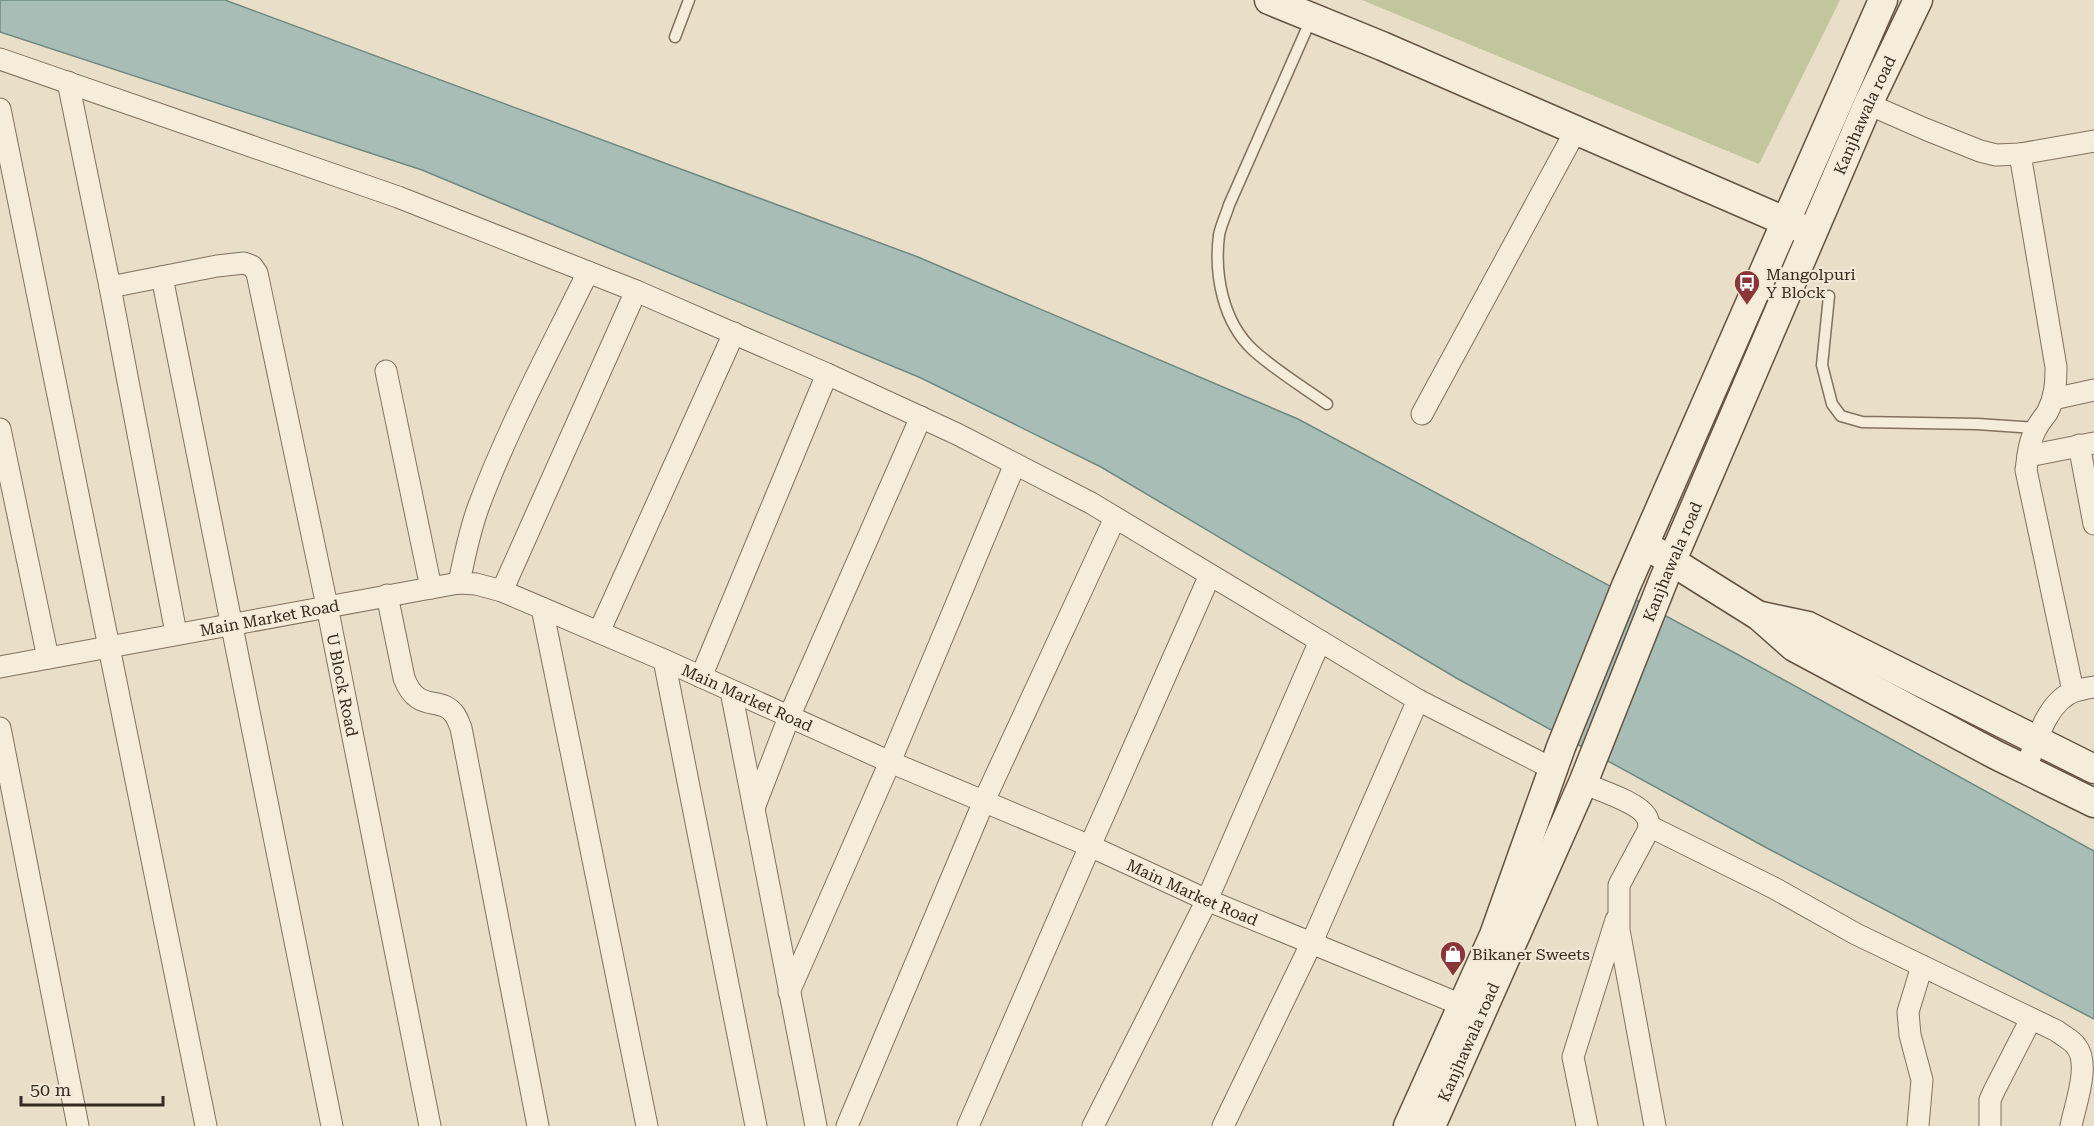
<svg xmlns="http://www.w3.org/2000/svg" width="2094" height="1126" font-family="'Roboto Serif',serif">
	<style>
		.green { fill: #c2c69c }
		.water { fill: #a7bdb6; stroke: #6f8a83; stroke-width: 1.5 }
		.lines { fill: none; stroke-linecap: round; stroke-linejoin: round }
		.lane-casing { stroke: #82715e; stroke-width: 13 }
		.street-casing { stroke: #82715e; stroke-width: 23 }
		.secondary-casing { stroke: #645241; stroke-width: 31 }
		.lane { stroke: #f5ecd9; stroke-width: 10 }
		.street { stroke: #f5ecd9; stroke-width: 21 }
		.secondary { stroke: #f5ecd9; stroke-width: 28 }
		.labels { text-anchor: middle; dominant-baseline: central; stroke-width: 4.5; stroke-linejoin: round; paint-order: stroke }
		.street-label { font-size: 16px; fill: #342a20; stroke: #f1e9d5 }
		.poi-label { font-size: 16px; fill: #342a20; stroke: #f1e9d5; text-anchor: start }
	</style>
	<rect width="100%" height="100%" fill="#e9dec7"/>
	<!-- green -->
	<path class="green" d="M1362 0H1840L1759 164Z"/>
	<!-- water -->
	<path class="water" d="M0 0H225L918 257 1298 419 1735 653 2094 851V1019L1765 847 1458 679 1101 467 921 378 422 170 0 32Z"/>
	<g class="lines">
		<!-- lane casing -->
		<g class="lane-casing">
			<g id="lane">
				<path d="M1312 17 1229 205C1226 215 1221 225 1219 235 1214 275 1223 322 1253 350 1275 370 1303 387 1327 404"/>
				<path d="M675 37 689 0"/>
				<path d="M1829 296 1822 365 1832 404 1841 416 1862 422 1977 424 2036 428"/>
			</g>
		</g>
		<!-- street casing -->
		<g class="street-casing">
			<g id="street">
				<path d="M0 59 398 197 636 291 827 374 957 434 1091 503 1418 700 1553 769"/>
				<path d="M68 82 110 287 176 633"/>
				<path d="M1868 104 1925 129 1980 151 1996 155 2020 154 2094 141"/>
				<path d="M0 109 206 1126"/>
				<path d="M2020 154 2056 367C2056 384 2055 398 2047 413 2043 418 2039 423 2036 429 2029 441 2028 456 2026 470L2073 691"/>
				<path d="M162 277 332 1126"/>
				<path id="s1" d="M110 287 217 266 244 263 252 266 257 273 327 606 430 1126"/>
				<path d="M386 371 431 588"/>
				<path d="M2053 399 2094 390"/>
				<path d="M1422 414 1576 130"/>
				<path d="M0 429 48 658"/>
				<path d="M2079 445 2094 524"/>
				<path d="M2028 456 2094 443"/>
				<path d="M459 583C464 558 469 533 478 508 508 427 550 350 588 272"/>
				<path d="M502 591 636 291"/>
				<path d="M387 595 404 678C418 715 441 694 455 715 458 719 459 724 461 728L538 1126"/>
				<path d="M542 608 647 1126"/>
				<path d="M599 632 734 333"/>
				<path d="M664 660 756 1126"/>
				<path id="s2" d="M0 667 431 588 459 583 476 584 502 591 664 660 890 762 1090 846 1207 900 1476 1011"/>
				<path d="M701 677 827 374"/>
				<path d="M731 691 816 1126"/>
				<path d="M0 728 78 1126"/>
				<path d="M2025 770C2036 744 2046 701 2075 691 2081 689 2088 688 2094 687"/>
				<path d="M1583 783C1598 790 1638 802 1646 816 1649 820 1649 825 1649 829L1619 885V930L1655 1126"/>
				<path d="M754 808 789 717 921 417"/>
				<path d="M1649 826 1774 888 1856 934 2057 1031C2063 1036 2072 1040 2076 1046 2091 1064 2075 1105 2071 1126"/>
				<path d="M789 992 890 762 1015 464"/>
				<path d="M847 1126 984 801 1115 518"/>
				<path d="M968 1126 1090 846 1210 575"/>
				<path d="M1093 1126 1207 900 1320 641"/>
				<path d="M1223 1126 1312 942 1418 700"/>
				<path d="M1587 1126 1573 1057 1616 920"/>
				<path d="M1918 1126 1922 1080 1910 1035 1908 1012 1922 966"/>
				<path d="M1990 1126V1100L1994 1091 2031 1019"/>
			</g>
		</g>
		<!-- secondary casing -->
		<g class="secondary-casing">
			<g id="secondary">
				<path d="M1269 0 1382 46 1803 229"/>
				<path d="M1657 552 1759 616 1794 647 1996 755 2094 803"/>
				<path d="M1761 616 1808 626 2094 769"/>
				<path d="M1408 1126 1494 935 1561 747 1626 586 1883 0"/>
				<path id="s3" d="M1431 1126 1583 783 1664 579 1868 104 1918 0"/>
			</g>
		</g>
		<!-- lane -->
		<use href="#lane" class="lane"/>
		<!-- street -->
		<use href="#street" class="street"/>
		<!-- secondary -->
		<use href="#secondary" class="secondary"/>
	</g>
	<!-- icons -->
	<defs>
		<g id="bus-pin" transform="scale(1.35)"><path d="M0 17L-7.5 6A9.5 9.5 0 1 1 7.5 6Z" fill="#8a3638" stroke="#f1e9d5"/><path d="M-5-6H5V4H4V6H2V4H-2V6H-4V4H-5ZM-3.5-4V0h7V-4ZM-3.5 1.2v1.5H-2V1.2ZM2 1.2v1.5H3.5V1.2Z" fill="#fff"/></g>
		<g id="shop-pin" transform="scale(1.35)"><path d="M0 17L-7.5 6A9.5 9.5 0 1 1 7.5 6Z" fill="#8a3638" stroke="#f1e9d5"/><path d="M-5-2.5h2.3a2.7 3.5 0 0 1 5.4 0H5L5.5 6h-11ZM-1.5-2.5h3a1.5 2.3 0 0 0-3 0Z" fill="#fff"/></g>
	</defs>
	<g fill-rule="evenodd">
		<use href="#bus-pin" x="1747" y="283"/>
		<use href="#shop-pin" x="1453" y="954"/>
	</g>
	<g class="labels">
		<!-- street labels -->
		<g class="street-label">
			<text stroke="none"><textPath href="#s3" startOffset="1100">Kanjhawala road</textPath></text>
			<text stroke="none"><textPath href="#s3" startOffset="614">Kanjhawala road</textPath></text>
			<text stroke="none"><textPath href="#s2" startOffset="274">Main Market Road</textPath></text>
			<text stroke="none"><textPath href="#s1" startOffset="574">U Block Road</textPath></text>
			<text stroke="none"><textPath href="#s2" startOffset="778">Main Market Road</textPath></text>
			<text stroke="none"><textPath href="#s2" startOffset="1264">Main Market Road</textPath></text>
			<text stroke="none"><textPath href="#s3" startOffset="92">Kanjhawala road</textPath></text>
		</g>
		<!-- poi labels -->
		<g class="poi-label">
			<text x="1766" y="274">Mangolpuri<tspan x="1766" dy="18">Y Block</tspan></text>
			<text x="1472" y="954">Bikaner Sweets</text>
		</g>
	</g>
	<!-- scale -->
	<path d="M21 1096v9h142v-9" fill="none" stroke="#342a20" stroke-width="3"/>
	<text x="30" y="1096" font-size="18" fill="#342a20" stroke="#f1e9d5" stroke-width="4.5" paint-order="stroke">50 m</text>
</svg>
